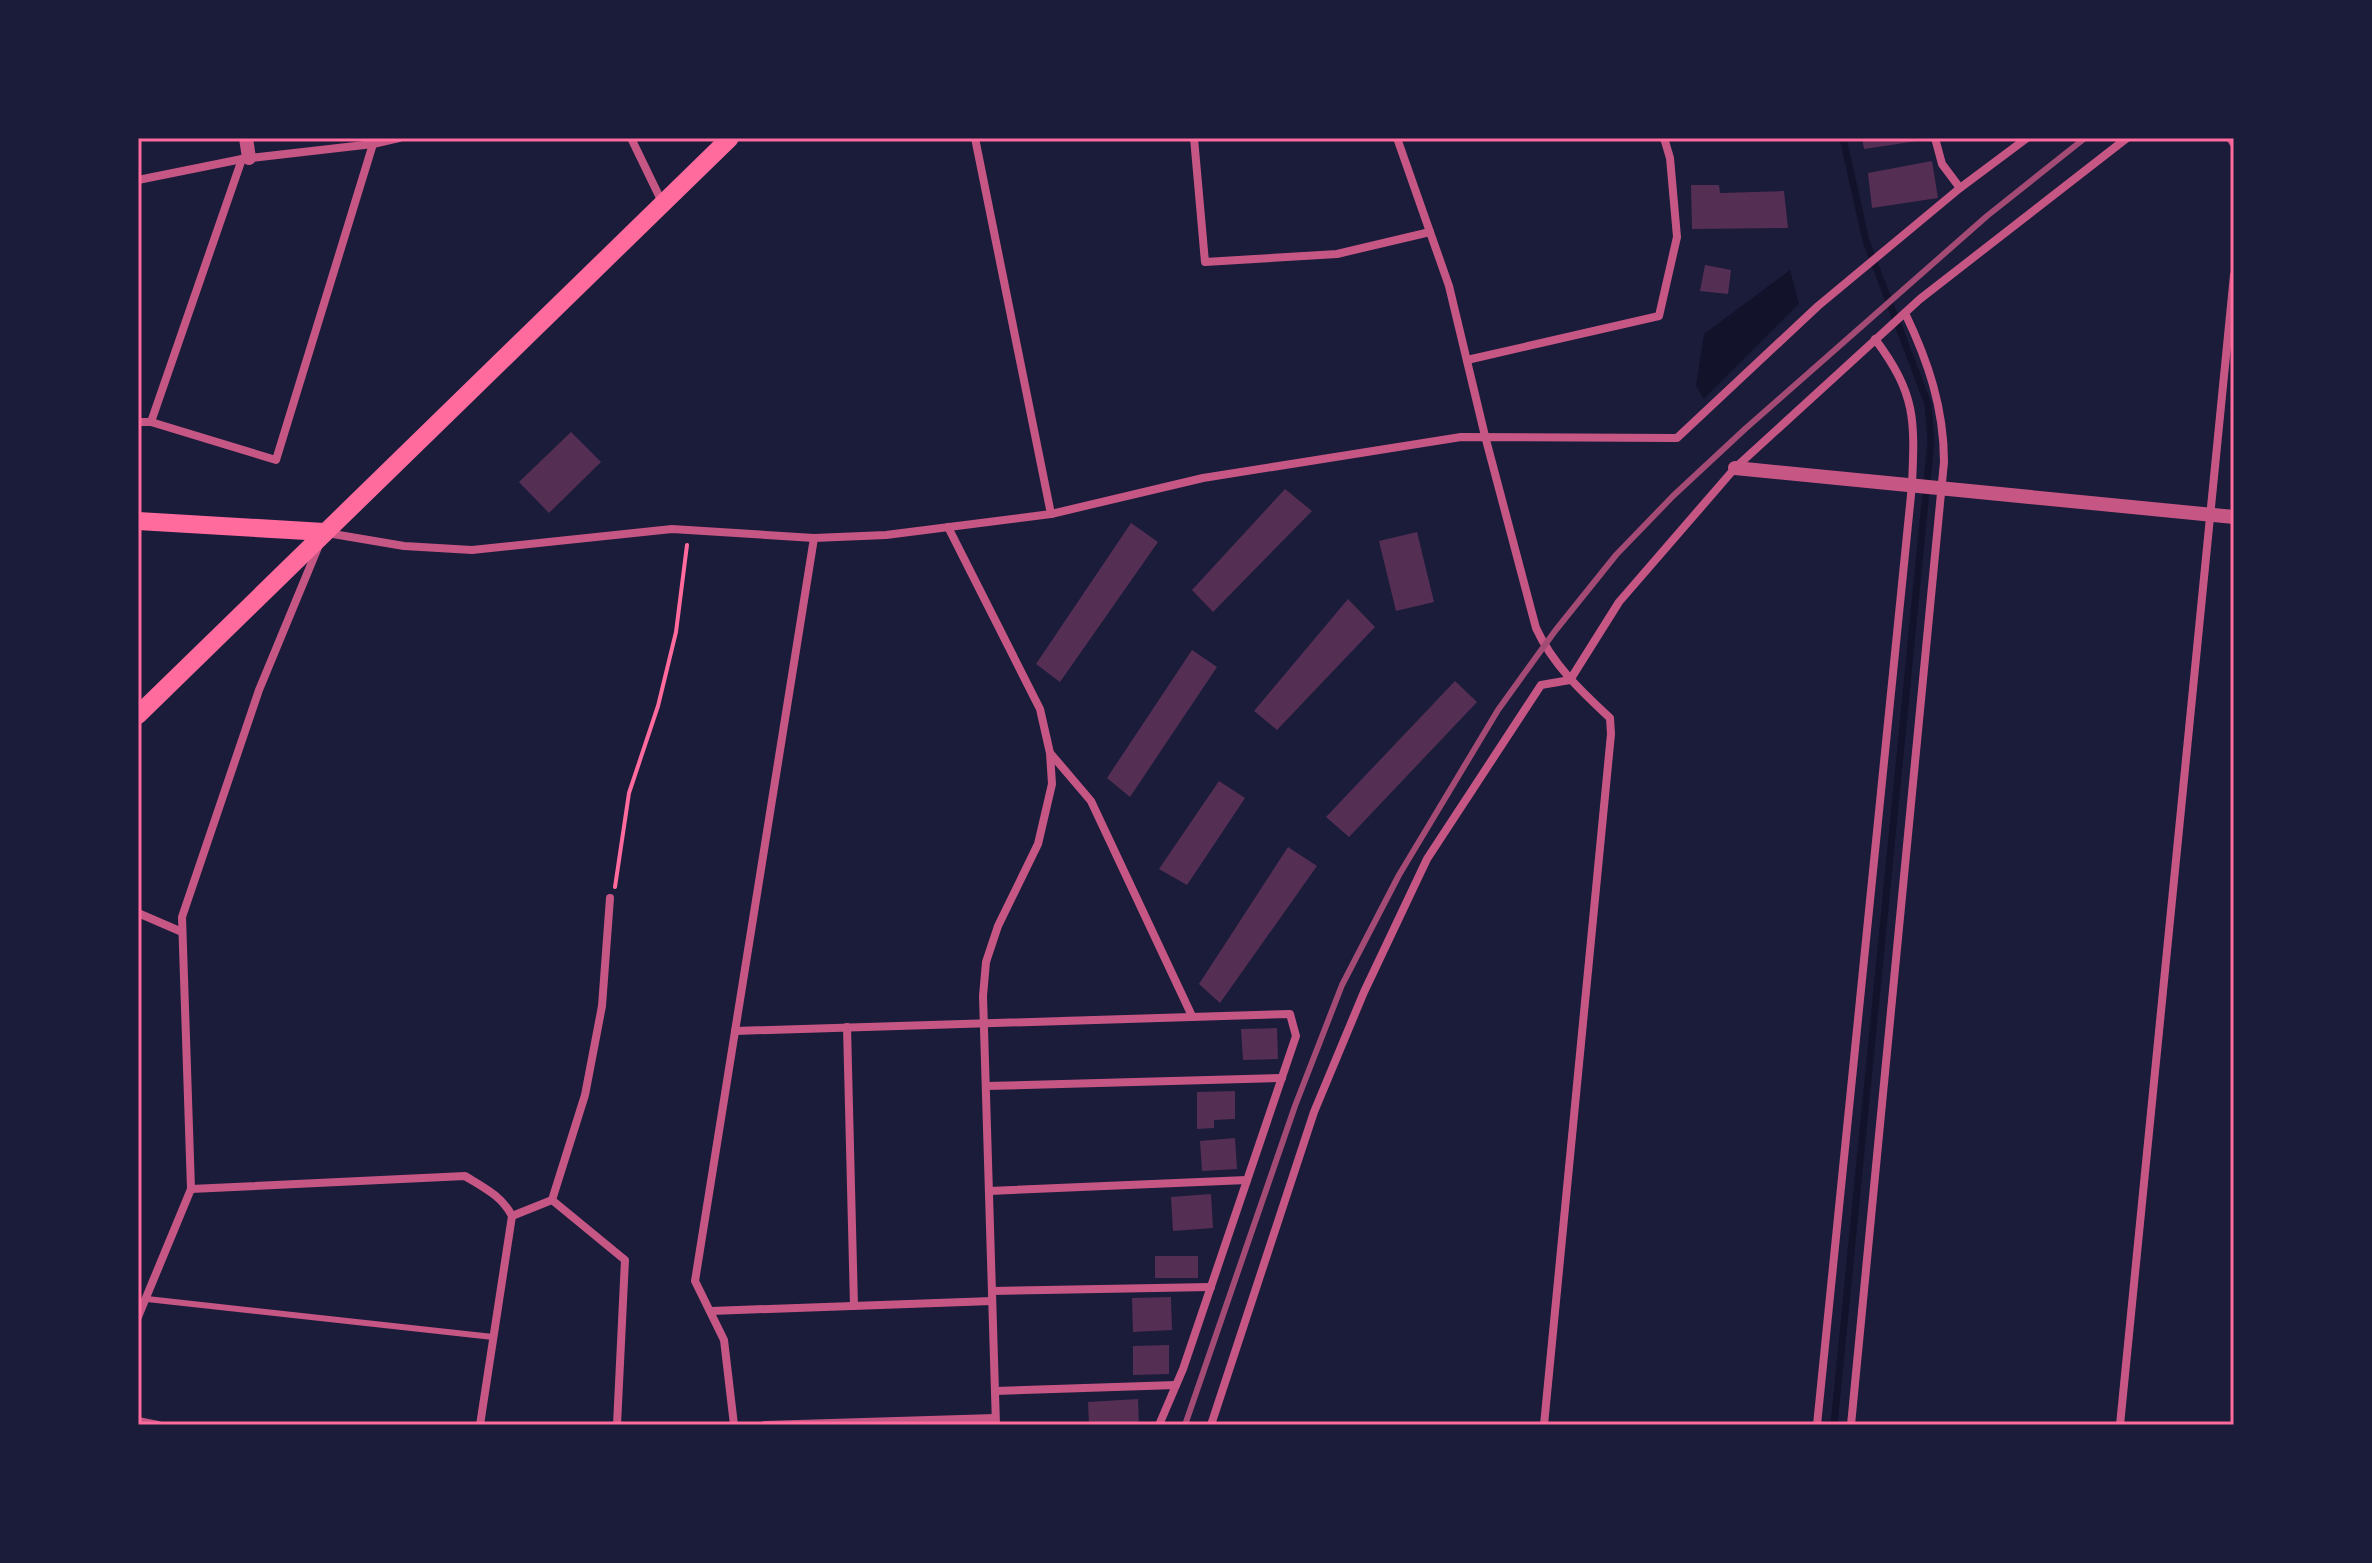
<svg xmlns="http://www.w3.org/2000/svg" width="2372" height="1563" font-family="'Fira Sans',sans-serif">
	<style>
		.water { fill: #12122b }
		.lines { fill: none; stroke-linecap: round; stroke-linejoin: round }
		.stream { stroke: #12122b; stroke-width: 7 }
		.building { fill: #542f53 }
		.path { stroke: #ff6b9d; stroke-width: 4 }
		.service { stroke: #c65784; stroke-width: 6 }
		.minor { stroke: #c65784; stroke-width: 8 }
		.tertiary { stroke: #c65784; stroke-width: 14 }
		.primary { stroke: #ff6b9d; stroke-width: 18 }
		.rail { stroke: #a44b75; stroke-width: 6 }
		.neatline { fill: none; stroke: #ff6b9d; stroke-width: 3 }
	</style>
	<rect width="100%" height="100%" fill="#1b1b3a"/>
	<!-- water -->
	<path class="water" d="M1790 270 1799 304 1704 399 1696 386 1704 334Z"/>
	<g class="lines">
		<!-- stream -->
		<path class="stream" d="M1834 1425 1931 441 1928 404 1866 241 1843 138"/>
	</g>
	<!-- building -->
	<g class="building">
		<path d="M1862 138H1924V140L1864 149Z"/>
		<path d="M1932 161 1938 198 1872 208 1868 173Z"/>
		<path d="M1691 185H1719L1720 193 1784 191 1788 228 1692 229Z"/>
		<path d="M1705 265 1731 270 1728 294 1700 291Z"/>
		<path d="M571 432 601 462 549 513 519 482Z"/>
		<path d="M1285 489 1312 511 1213 612 1192 590Z"/>
		<path d="M1131 523 1158 542 1060 682 1036 664Z"/>
		<path d="M1417 532 1434 602 1396 611 1379 541Z"/>
		<path d="M1348 599 1375 627 1277 730 1254 711Z"/>
		<path d="M1192 650 1217 667 1130 797 1107 778Z"/>
		<path d="M1455 681 1477 702 1349 837 1326 817Z"/>
		<path d="M1219 781 1245 798 1187 885 1159 869Z"/>
		<path d="M1288 847 1317 866 1220 1003 1199 984Z"/>
		<path d="M1277 1028 1278 1059 1243 1060 1241 1029Z"/>
		<path d="M1235 1091V1119L1214 1120V1128L1197 1129V1092Z"/>
		<path d="M1235 1138 1237 1169 1202 1171 1200 1141Z"/>
		<path d="M1211 1194 1213 1228 1173 1231 1171 1197Z"/>
		<rect x="1155" y="1256" width="43" height="22"/>
		<path d="M1171 1297 1172 1330 1133 1332 1132 1298Z"/>
		<path d="M1169 1345V1374L1133 1375V1346Z"/>
		<path d="M1138 1399 1139 1425H1089L1088 1402Z"/>
	</g>
	<g class="lines">
		<!-- path -->
		<path class="path" d="M615 887 629 793 658 706 676 632 687 545"/>
		<!-- service -->
		<path class="service" d="M147 1299 493 1337"/>
		<!-- minor -->
		<g class="minor">
			<path d="M631 138 662 202"/>
			<path d="M975 138 1051 514"/>
			<path d="M1194 138 1205 262 1337 254 1430 232"/>
			<path d="M1397 138 1449 286 1485 436 1536 628C1553 665 1581 691 1610 718L1611 734 1544 1425"/>
			<path d="M1935 138 1942 164 1960 188"/>
			<path d="M2230 138 2234 144"/>
			<path d="M138 180 242 159 373 144 399 138"/>
			<path d="M1467 360 1659 316 1677 237 1670 158 1664 138"/>
			<path d="M138 422H151L276 460 373 144"/>
			<path d="M151 422 242 159"/>
			<path d="M948 527 1040 709 1050 753 1052 784 1038 844 998 926 986 962 983 996 996 1425"/>
			<path d="M327 533 404 546 472 550 672 529 814 538 886 535 1051 514 1203 478 1461 437 1677 438 1818 306 1960 188 2027 138"/>
			<path d="M1051 754 1091 801 1192 1016"/>
			<path d="M610 898 602 1006 585 1095 552 1200 625 1260 617 1425"/>
			<path d="M138 913 182 932"/>
			<path d="M847 1027 854 1306"/>
			<path d="M735 1031 1290 1014 1296 1036 1183 1369 1159 1425"/>
			<path d="M986 1086 1282 1078"/>
			<path d="M191 1189 465 1176C483 1187 502 1196 512 1216L480 1425"/>
			<path d="M989 1191 1247 1180"/>
			<path d="M512 1216 552 1200"/>
			<path d="M992 1291 1211 1287"/>
			<path d="M711 1311 992 1301"/>
			<path d="M138 1317 191 1189 182 917 259 690 319 545"/>
			<path d="M995 1391 1176 1385"/>
			<path d="M138 1421 158 1425"/>
			<path d="M734 1425 724 1340 695 1281 814 538"/>
			<path d="M765 1425 995 1418"/>
			<path d="M1211 1425 1314 1112 1364 992 1427 859 1541 685 1570 680 1619 602 1735 468 1920 299 2127 138"/>
			<path d="M1817 1425 1912 485C1915 419 1916 394 1875 339"/>
			<path d="M1851 1425 1944 462C1944 408 1928 361 1905 313"/>
			<path d="M2120 1425 2234 275"/>
		</g>
		<!-- tertiary -->
		<g class="tertiary">
			<path d="M246 138 249 158"/>
			<path d="M1735 468 2234 517"/>
		</g>
		<!-- primary -->
		<g class="primary">
			<path d="M138 521 324 532"/>
			<path d="M138 715 730 138"/>
		</g>
		<!-- rail -->
		<path class="rail" d="M1185 1425 1295 1106 1342 985 1399 875 1498 710 1555 631 1616 555 1673 496 1745 429 1987 216 2085 138"/>
	</g>
	<!-- border -->
	<rect width="2372" height="1563" fill="none" stroke="#1b1b3a" stroke-width="280"/>
	<rect x="140" y="140" width="2092" height="1283" class="neatline"/>
</svg>
